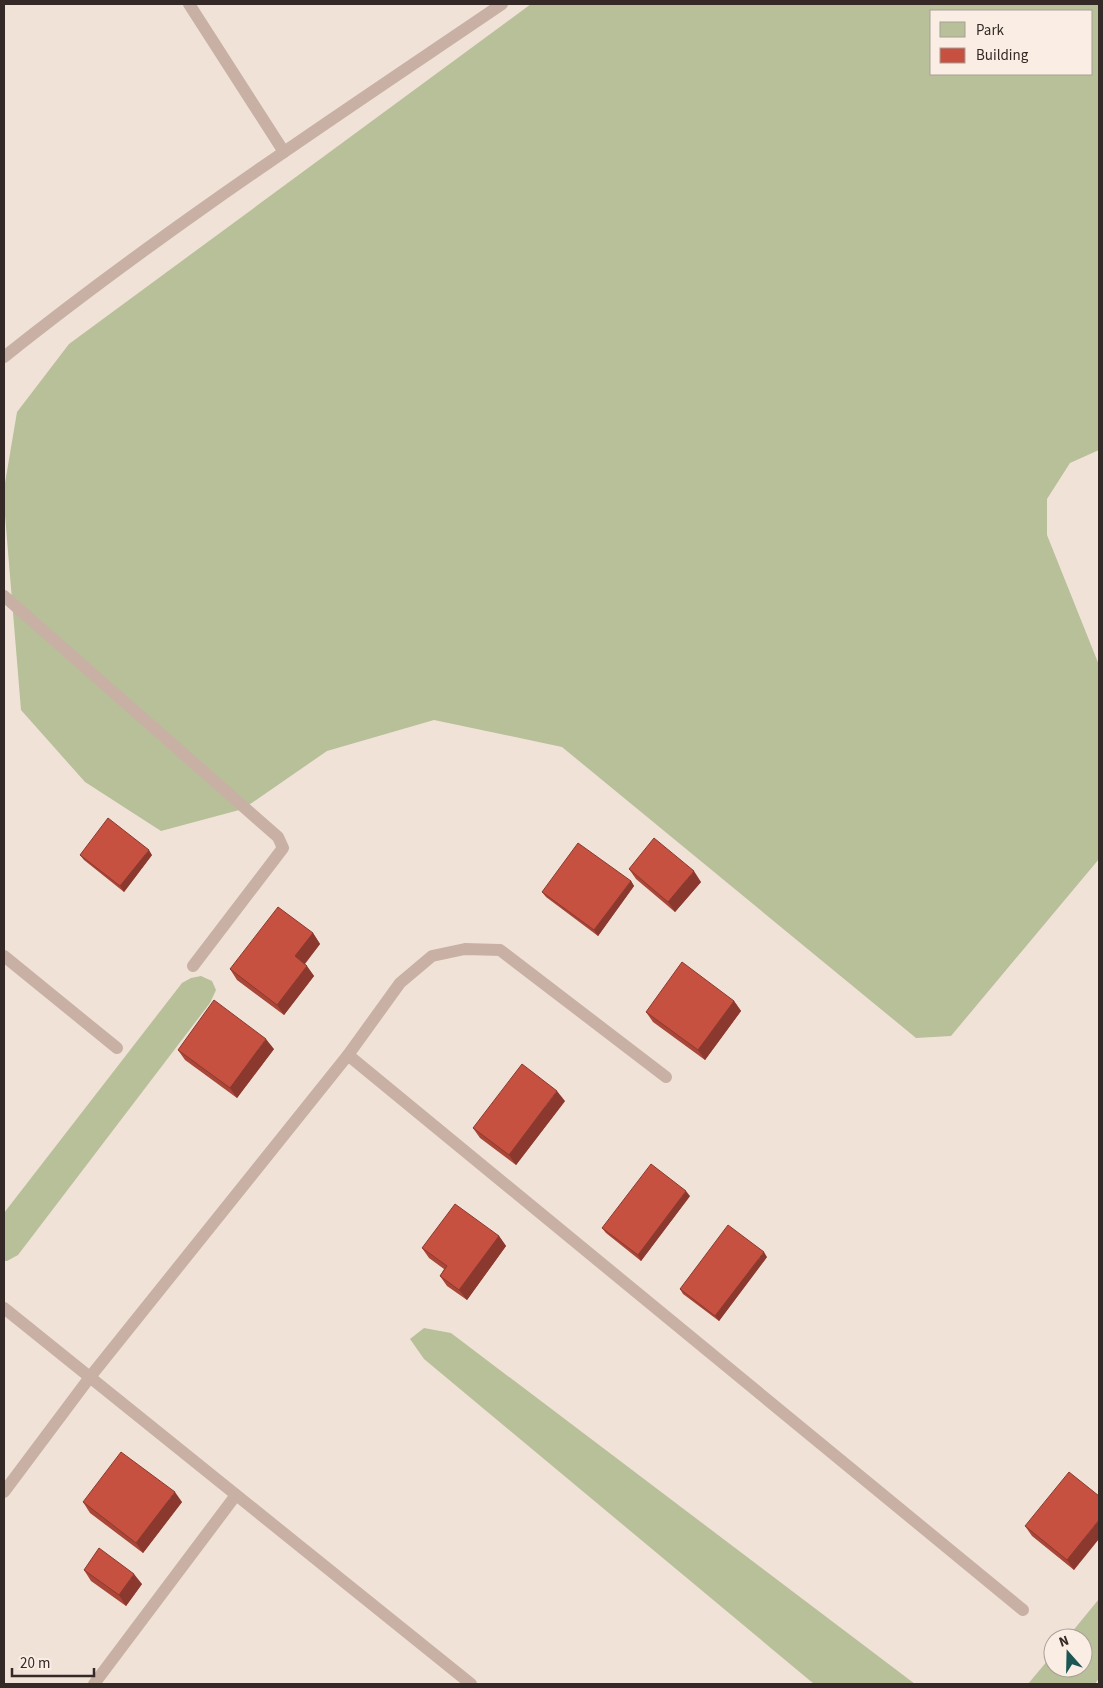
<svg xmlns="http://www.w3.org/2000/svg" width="1103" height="1688" font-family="'Source Sans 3',sans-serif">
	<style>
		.green { fill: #b7c098; fill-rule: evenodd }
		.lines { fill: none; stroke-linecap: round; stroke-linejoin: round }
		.lane { stroke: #c9b0a4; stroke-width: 12 }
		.wall { fill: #aa4638 }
		.shaded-wall { fill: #8b392e }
		.building { fill: #c65141; stroke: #8b392e }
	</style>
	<rect width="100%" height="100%" fill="#f1e2d8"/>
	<!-- green -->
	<g class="green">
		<path d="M531 4H1099V450L1070 463 1047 499V535L1099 665V859L951 1036 916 1038 562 747 434 720 327 751 243 809 161 831 85 782 21 710 4 503V489L17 412 69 344ZM932 11H1092V74H932Z"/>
		<path d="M201 976 212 981 216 990 210 1003 18 1255 7 1261H4V1213L182 983 191 978Z"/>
		<path d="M424 1328 451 1333 915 1684H814L424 1359 410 1339Z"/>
		<path d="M1099 1599V1678L1095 1684H1028L1053 1654V1668H1083V1638H1067Z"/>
	</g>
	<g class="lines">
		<!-- lane -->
		<g class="lane">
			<path d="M189 4 284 152"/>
			<path d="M4 357C163 230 334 118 502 4"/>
			<path d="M4 596 278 837 283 848 193 966"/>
			<path d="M4 956 117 1048"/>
			<path d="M348 1055 1023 1610"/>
			<path d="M4 1308 471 1684"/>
			<path d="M4 1492 90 1377 348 1055 400 983 432 956 465 949 500 950 666 1077"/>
			<path d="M94 1684 236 1495"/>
		</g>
	</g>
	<!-- wall -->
	<g class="wall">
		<path d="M80 855H152L124 892 84 860Z"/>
		<path d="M629 869 701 882 675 912 636 879Z"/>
		<path d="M631 881 634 886 598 936 546 897 542 892Z"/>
		<path d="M313 933 320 944 305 964 314 976 284 1015 237 980 230 969Z"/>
		<path d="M734 1001 741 1011 705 1060 653 1022 646 1012Z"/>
		<path d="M274 1049 237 1098 185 1060 178 1050Z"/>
		<path d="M565 1101 516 1165 480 1138 473 1128Z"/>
		<path d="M690 1196 641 1261 606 1233 602 1228Z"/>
		<path d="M499 1236 506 1246 467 1300 447 1286 440 1276 444 1269 429 1258 422 1248Z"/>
		<path d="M767 1257 719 1321 683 1294 680 1289Z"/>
		<path d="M1099 1496 1074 1570 1032 1536 1025 1526Z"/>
		<path d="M83 1502H182L143 1553 90 1513Z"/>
		<path d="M84 1570 142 1584 126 1606 91 1581Z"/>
	</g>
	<!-- shaded-wall -->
	<g class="shaded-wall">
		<path d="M149 850 152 855 124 892 120 886Z"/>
		<path d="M694 871 701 882 675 912 668 902Z"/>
		<path d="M631 881 634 886 598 936 594 930Z"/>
		<path d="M313 933 320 944 302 967 295 956Z"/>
		<path d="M307 966 314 976 284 1015 277 1005Z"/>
		<path d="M734 1001 741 1011 705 1060 698 1050Z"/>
		<path d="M266 1039 274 1049 237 1098 230 1088Z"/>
		<path d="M557 1091 565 1101 516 1165 509 1155Z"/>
		<path d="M686 1191 690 1196 641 1261 638 1255Z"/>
		<path d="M499 1236 506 1246 467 1300 459 1290Z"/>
		<path d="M764 1252 767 1257 719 1321 715 1316Z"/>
		<path d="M175 1492 182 1502 143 1553 136 1543Z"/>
		<path d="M1099 1520V1539L1074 1570 1067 1560Z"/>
		<path d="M134 1574 142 1584 126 1606 119 1595Z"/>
	</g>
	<!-- building -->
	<g class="building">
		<path d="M108 818 149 850 120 886 80 855Z"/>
		<path d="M654 838 694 871 668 902 629 869Z"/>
		<path d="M578 843 631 881 594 930 542 892Z"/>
		<path d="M278 907 313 933 295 956 307 966 277 1005 230 969Z"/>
		<path d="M682 962 734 1001 698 1050 646 1012Z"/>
		<path d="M214 1000 266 1039 230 1088 178 1050Z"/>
		<path d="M522 1064 557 1091 509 1155 473 1128Z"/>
		<path d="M651 1164 686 1191 638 1255 602 1228Z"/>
		<path d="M455 1204 499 1236 459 1290 440 1276 447 1266 422 1248Z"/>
		<path d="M728 1225 764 1252 715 1316 680 1289Z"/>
		<path d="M121 1452 175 1492 136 1543 83 1502Z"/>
		<path d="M1069 1472 1099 1496V1520L1067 1560 1025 1526Z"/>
		<path d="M99 1548 134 1574 119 1595 84 1570Z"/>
	</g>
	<!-- border -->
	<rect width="1103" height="1688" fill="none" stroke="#342926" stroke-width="10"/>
	<!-- legend -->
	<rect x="930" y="10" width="162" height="65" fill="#f9ede4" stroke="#aa9f98"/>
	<rect x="940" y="22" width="25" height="15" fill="#b7c098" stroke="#aa9f98"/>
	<text x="976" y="35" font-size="15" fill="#342926">Park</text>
	<rect x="940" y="48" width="25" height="15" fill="#c65141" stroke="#aa9f98"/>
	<text x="976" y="60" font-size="15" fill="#342926">Building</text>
	<!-- north arrow -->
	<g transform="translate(1068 1653) rotate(340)"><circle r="24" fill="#f9ede4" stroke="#aa9f98"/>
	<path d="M0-4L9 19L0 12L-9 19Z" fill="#1c5552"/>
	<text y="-8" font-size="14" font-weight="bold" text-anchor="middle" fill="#342926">N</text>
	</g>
	<!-- scale -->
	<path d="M12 1668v8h82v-8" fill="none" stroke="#342926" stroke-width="2.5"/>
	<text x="20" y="1668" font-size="15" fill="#342926" stroke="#f9ede4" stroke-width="4" paint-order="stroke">20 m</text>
</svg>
